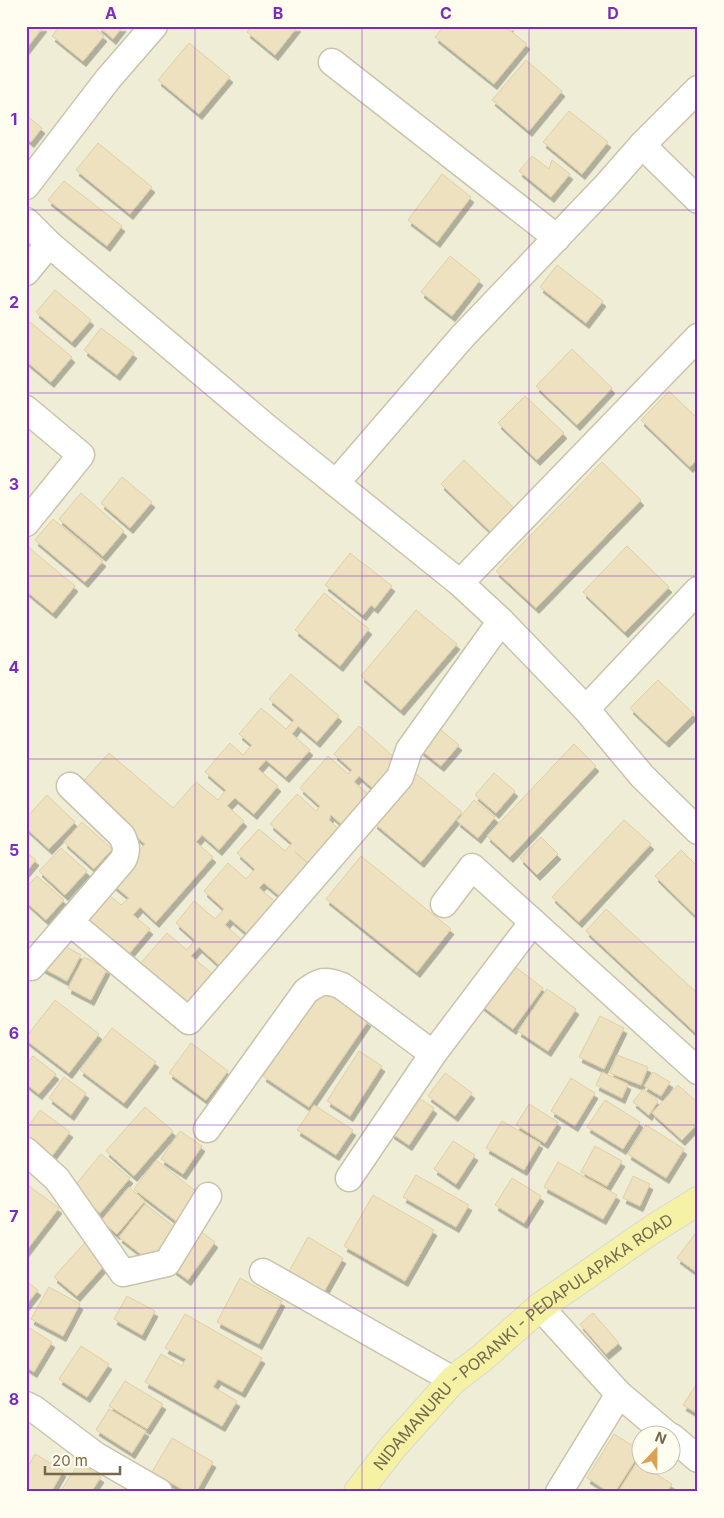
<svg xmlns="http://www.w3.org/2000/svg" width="724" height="1518" font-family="Inter,sans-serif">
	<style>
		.residential { fill: #efedd5; fill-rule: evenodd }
		.building { fill: #ede1c0; stroke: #e0cfa4; filter: url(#shadow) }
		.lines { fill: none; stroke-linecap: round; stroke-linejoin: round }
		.minor-casing { stroke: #cac3ac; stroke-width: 29 }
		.major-casing { stroke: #dbd8d1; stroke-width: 30 }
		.minor { stroke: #fff; stroke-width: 26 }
		.major { stroke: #f5f2a6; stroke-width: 28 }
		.grid { fill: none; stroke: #7b2cbf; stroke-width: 1; stroke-opacity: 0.55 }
		.labels { text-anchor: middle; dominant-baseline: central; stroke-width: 4; stroke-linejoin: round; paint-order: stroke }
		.street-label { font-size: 16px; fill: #74684e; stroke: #fefdef }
		.neatline { fill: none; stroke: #7b2cbf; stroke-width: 2 }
		.grid-label { font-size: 16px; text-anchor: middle; font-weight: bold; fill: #7b2cbf }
	</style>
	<defs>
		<filter id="shadow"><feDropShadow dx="3" dy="5.5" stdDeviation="0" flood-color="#0004"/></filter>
	</defs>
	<rect width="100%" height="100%" fill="#fbfae9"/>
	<!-- residential -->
	<path class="residential" d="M26 26H698V1492H26ZM642 1436H672V1466H642Z"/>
	<!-- building -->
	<g class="building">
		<path d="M26 26H44L26 49Z"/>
		<path d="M60 26H92L104 36 83 61 52 36Z"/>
		<path d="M98 26H123L113 39Z"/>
		<path d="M252 26H298L275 55 247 32Z"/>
		<path d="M444 26H511L508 29 527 44 494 84 435 37Z"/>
		<path d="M189 43 230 77 199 114 158 80Z"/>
		<path d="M526 60 562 91 529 131 492 100Z"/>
		<path d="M569 111 608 142 582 174 543 142Z"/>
		<path d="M26 115 42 128 31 142 26 138Z"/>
		<path d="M98 143 152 187 130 214 76 170Z"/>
		<path d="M532 156 549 169 552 160 570 174 551 197 519 171Z"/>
		<path d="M442 174 471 197 437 242 408 220Z"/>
		<path d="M64 181 122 226 107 246 48 200Z"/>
		<path d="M450 256 480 280 452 316 421 292Z"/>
		<path d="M557 265 603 301 586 323 540 287Z"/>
		<path d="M55 290 91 320 72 342 36 312Z"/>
		<path d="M30 322 72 357 51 382 26 361V326Z"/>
		<path d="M101 328 134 353 117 375 84 350Z"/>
		<path d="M572 349 612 388 577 425 536 386Z"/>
		<path d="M669 391 698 419V458L690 467 641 420Z"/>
		<path d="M525 396 564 433 537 460 498 423Z"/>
		<path d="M464 460 514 508 491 532 441 484Z"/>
		<path d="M602 462 641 500 536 608 496 571Z"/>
		<path d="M122 477 152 502 130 528 101 503Z"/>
		<path d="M81 493 124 531 103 556 59 519Z"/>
		<path d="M53 519 103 561 85 582 35 540Z"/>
		<path d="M27 546 75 586 53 613 26 591Z"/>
		<path d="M627 546 669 587 625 632 583 592Z"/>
		<path d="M350 553 392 586 375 608 371 605 363 615 325 585Z"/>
		<path d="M324 593 369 629 340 666 295 630Z"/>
		<path d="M416 610 457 644 401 710 361 676Z"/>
		<path d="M291 674 339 716 317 742 298 726 292 734 310 750 286 777 266 760 258 769 278 786 254 814 235 798 227 806 244 821 219 850 202 835 196 842 213 857 156 922 140 907 133 915 150 929 122 962 77 923 104 891 121 905 129 898 111 883 145 844 78 787 109 753 173 808 196 782 218 800 226 790 205 772 230 743 243 755 252 745 239 734 261 708 286 729 294 720 269 699Z"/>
		<path d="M658 680 694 714 666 742 630 708Z"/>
		<path d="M435 725 459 745 441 766 417 747Z"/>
		<path d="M359 726 403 765 378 793 359 776 354 782 375 800 348 830 331 815 329 820 346 836 316 870 295 852 310 865 282 898 264 883 259 888 277 903 249 935 230 919 225 925 243 941 221 967 199 947 191 956 214 975 188 1005 140 964 167 933 187 950 195 940 176 923 194 901 215 919 224 909 204 891 228 863 246 879 255 869 237 853 259 829 285 851 292 843 270 824 297 794 316 811 320 806 300 788 328 756 348 774 352 770 334 754Z"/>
		<path d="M574 744 596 766 510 857 487 836Z"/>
		<path d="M415 773 462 812 421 862 374 823Z"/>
		<path d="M494 773 515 791 496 813 475 795Z"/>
		<path d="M47 795 75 822 49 849 26 828V818Z"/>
		<path d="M474 800 495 817 478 838 457 821Z"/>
		<path d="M624 820 651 844 579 922 552 897Z"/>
		<path d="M82 822 112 849 94 869 64 842Z"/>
		<path d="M541 837 558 854 537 875 520 858Z"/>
		<path d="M61 848 87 871 65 895 39 871Z"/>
		<path d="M681 850 698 867V918L655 876Z"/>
		<path d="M26 852 36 860 26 872Z"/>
		<path d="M361 856 451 929 417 972 326 899Z"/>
		<path d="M37 876 64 900 46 920 26 902V887Z"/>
		<path d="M606 909 698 994V1035L586 931Z"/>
		<path d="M55 941 81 955 67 981 41 967Z"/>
		<path d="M84 957 107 969 91 1000 68 988Z"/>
		<path d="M513 965 543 988 513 1029 481 1005Z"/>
		<path d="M321 989 368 1021 309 1107 263 1076Z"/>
		<path d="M547 989 576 1009 548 1051 518 1031Z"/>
		<path d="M55 1000 99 1034 69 1073 26 1040V1037Z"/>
		<path d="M600 1016 624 1028 604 1069 579 1057Z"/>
		<path d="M112 1028 156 1062 124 1103 80 1070Z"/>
		<path d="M191 1043 228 1071 206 1100 169 1073Z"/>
		<path d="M359 1051 382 1066 350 1116 327 1101Z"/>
		<path d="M617 1055 648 1067 641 1085 610 1073Z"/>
		<path d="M33 1056 56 1074 39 1094 26 1084V1065Z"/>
		<path d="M602 1072 628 1084 622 1098 596 1085Z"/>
		<path d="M653 1072 670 1082 661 1096 644 1086Z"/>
		<path d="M445 1073 472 1093 455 1116 428 1096Z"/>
		<path d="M64 1077 86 1093 71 1115 49 1098Z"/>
		<path d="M571 1078 595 1093 575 1126 551 1111Z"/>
		<path d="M678 1085 698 1103V1123L682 1140 652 1113Z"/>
		<path d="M643 1089 658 1101 649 1115 633 1102Z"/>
		<path d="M416 1096 434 1108 409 1145 391 1133Z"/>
		<path d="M605 1100 640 1122 623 1149 587 1127Z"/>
		<path d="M529 1104 558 1122 545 1143 516 1125Z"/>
		<path d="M314 1105 353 1130 336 1155 297 1130Z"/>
		<path d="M145 1107 173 1131 134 1176 106 1151Z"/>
		<path d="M40 1110 70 1132 49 1160 26 1144V1129Z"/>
		<path d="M502 1121 540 1143 524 1170 486 1148Z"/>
		<path d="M646 1125 684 1149 666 1178 628 1154Z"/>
		<path d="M180 1131 202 1146 183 1174 161 1159Z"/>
		<path d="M453 1141 475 1155 456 1184 434 1169Z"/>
		<path d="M595 1146 622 1161 607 1186 581 1172Z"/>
		<path d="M101 1154 130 1178 100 1213 72 1189Z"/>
		<path d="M156 1160 203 1197 181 1225 134 1189Z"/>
		<path d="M558 1162 617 1195 603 1219 544 1187Z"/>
		<path d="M416 1175 469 1205 456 1227 403 1197Z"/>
		<path d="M633 1176 650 1184 640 1206 623 1198Z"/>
		<path d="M512 1178 541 1196 524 1223 495 1205Z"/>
		<path d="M26 1184 59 1208 26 1251Z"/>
		<path d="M129 1187 145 1201 117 1234 101 1221Z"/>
		<path d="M373 1195 434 1230 405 1281 344 1246Z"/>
		<path d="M145 1204 178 1230 152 1263 119 1237Z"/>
		<path d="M698 1230V1269L696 1272 677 1258Z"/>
		<path d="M200 1231 215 1242 188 1280 173 1269Z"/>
		<path d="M308 1237 343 1258 321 1297 286 1277Z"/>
		<path d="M89 1238 111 1258 77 1296 54 1277Z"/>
		<path d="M240 1278 282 1301 259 1344 217 1322Z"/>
		<path d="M26 1281 38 1290 26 1305Z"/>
		<path d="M49 1287 80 1304 63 1336 31 1319Z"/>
		<path d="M127 1296 155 1311 142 1335 114 1319Z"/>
		<path d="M593 1313 619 1343 606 1354 580 1324Z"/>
		<path d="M185 1314 262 1358 242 1392 218 1379 213 1387 237 1401 222 1426 145 1382 161 1354 182 1366 186 1359 165 1348Z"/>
		<path d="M26 1326 52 1342 34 1372 26 1367Z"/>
		<path d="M81 1346 109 1364 87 1397 59 1379Z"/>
		<path d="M125 1381 163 1404 147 1429 109 1406Z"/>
		<path d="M698 1382V1414L683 1405Z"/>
		<path d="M109 1409 146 1431 132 1453 96 1430Z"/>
		<path d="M614 1434 641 1451 615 1492H609L587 1478Z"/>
		<path d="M172 1438 213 1462 196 1492H187L152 1472Z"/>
		<path d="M35 1454 63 1471 51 1492H26V1470Z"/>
		<path d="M637 1462 672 1484 667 1492H618Z"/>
		<path d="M79 1463 101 1477 91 1492H60Z"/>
	</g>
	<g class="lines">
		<!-- minor casing -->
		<g class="minor-casing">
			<g id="minor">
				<path d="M332 62 557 238"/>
				<path d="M642 145 698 200"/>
				<path d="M26 186 108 79 154 26"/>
				<path d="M26 221 49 244 266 427 460 583 501 621 586 709 642 776 698 831"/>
				<path d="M26 272 49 244"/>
				<path d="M26 409 81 455 26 523"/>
				<path d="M336 483 462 337 605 187 642 145 698 89"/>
				<path d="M460 583 698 337"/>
				<path d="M586 709 698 590"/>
				<path d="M444 904 472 867 698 1071"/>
				<path d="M70 922 189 1021 400 777 409 750 501 621"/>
				<path d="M31 967 123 860C128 850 126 845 122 836L70 786"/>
				<path d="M207 1129 306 991C320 981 325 979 342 986L433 1054"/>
				<path d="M26 1151 57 1179 123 1273 167 1263 208 1196"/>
				<path d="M349 1178 433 1054 532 923"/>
				<path d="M263 1272 453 1380"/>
				<path d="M540 1307 619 1394 669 1436"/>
				<path d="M26 1405 34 1409 95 1455 159 1492"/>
				<path d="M672 1437 698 1459"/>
				<path d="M559 1492 619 1394"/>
			</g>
		</g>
		<!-- major casing -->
		<g class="major-casing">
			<g id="major">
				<path id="s1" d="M358 1492 392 1448 453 1380 482 1358 540 1307 653 1229 698 1201"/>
			</g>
		</g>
		<!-- minor -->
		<use href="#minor" class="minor"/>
		<!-- major -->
		<use href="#major" class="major"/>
	</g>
	<!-- grid -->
	<path class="grid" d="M195 26V1492M362 26V1492M529 26V1492M26 210H698M26 393H698M26 576H698M26 759H698M26 942H698M26 1125H698M26 1308H698"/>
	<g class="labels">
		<!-- street labels -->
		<g class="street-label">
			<text stroke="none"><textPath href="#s1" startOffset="225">NIDAMANURU - PORANKI - PEDAPULAPAKA ROAD</textPath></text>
		</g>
	</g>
	<!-- border -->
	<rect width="724" height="1518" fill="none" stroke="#fefdef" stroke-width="55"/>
	<!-- north arrow -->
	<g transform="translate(656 1450) rotate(22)"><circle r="24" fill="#fefdef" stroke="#c7c1af"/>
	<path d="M0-4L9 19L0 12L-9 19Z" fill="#dca157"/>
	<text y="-8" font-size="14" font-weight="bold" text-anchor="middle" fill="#74684e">N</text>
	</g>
	<!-- scale -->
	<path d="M45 1466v8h75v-8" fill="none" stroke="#74684e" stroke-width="2.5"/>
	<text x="52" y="1466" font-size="15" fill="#74684e" stroke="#fefdef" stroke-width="4" paint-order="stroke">20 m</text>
	<rect x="28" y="28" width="668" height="1462" class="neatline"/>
	<g class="grid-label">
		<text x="111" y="19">A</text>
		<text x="278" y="19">B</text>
		<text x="446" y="19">C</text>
		<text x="613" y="19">D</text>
		<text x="14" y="125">1</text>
		<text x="14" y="308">2</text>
		<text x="14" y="490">3</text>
		<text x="14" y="673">4</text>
		<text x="14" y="856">5</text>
		<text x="14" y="1039">6</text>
		<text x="14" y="1222">7</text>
		<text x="14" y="1405">8</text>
	</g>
</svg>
